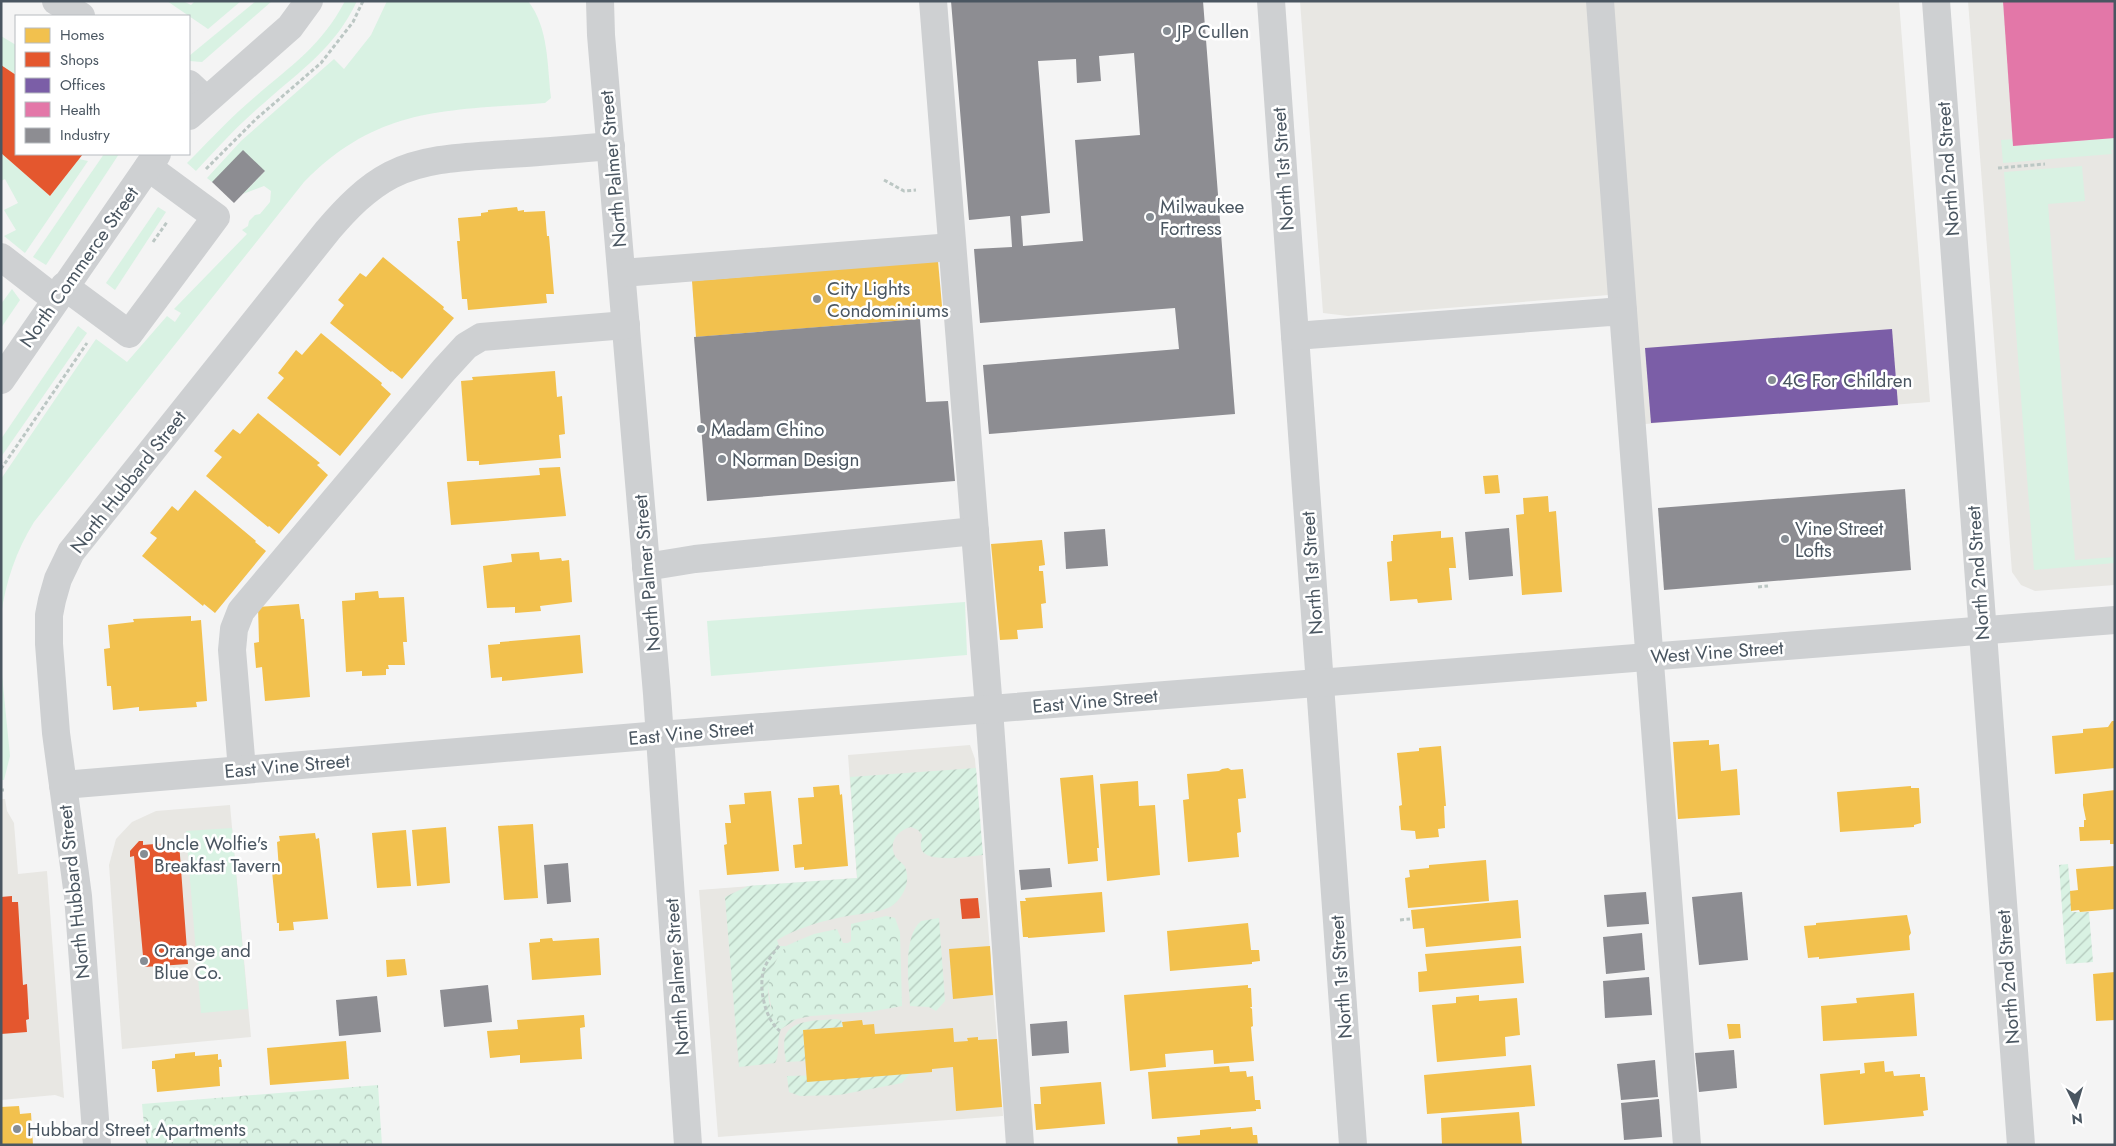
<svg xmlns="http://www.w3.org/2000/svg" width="2116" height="1146" font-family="Jost,sans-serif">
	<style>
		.commercial { fill: #e8e7e3 }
		.grass { fill: #d9f2e3 }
		.forest { fill: url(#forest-crowns) }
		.garden { fill: url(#garden-furrows) }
		.homes { fill: #f2c14e }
		.shops { fill: #e4572e }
		.offices { fill: #7b5ea7 }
		.health { fill: #e377a8 }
		.industry { fill: #8d8d92; fill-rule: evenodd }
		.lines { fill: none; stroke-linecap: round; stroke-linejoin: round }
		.path { stroke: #bcc7c4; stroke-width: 3; stroke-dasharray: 4 2.5; stroke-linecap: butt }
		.minor { stroke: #ced0d2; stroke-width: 28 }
		.poi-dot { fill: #868d94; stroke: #fff; stroke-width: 2 }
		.labels { text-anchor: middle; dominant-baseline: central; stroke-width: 5; stroke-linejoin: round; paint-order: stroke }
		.poi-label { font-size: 19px; fill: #4a5661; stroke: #fff; text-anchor: start }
		.street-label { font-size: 19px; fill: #4a5661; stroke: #fff }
	</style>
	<defs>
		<pattern id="forest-crowns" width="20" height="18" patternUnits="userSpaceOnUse" patternTransform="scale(1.25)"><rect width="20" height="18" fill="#d9f2e3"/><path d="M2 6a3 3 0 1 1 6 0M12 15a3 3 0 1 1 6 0" fill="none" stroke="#b2c7bb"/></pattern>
		<pattern id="garden-furrows" width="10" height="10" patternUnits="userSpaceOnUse" patternTransform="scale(1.25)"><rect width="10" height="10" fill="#d9f2e3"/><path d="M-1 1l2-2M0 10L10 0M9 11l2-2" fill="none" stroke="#b2c7bb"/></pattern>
	</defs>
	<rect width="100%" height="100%" fill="#f4f4f4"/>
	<!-- commercial -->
	<g class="commercial">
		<path d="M1300 1H1899L1930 402 1645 424 1634 293 1348 316 1323 313Z"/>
		<path d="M1968 1H2115V585L2035 591 2021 585 2012 572Z"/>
		<path d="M970 745 975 759 1003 1116 718 1137 699 890 857 878 848 755Z"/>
		<path d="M1 799H5L7 811 14 823 18 874 47 871 64 1098 55 1095 1 1100Z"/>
		<path d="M230 805 251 1037 122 1049 109 865 116 839 132 822 156 811Z"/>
	</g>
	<!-- grass -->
	<g class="grass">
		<path d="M167 1H183L191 5 195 1H241L208 29Z"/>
		<path d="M256 1H272L202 62 189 61V56Z"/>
		<path d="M345 1H357C335 48 301 70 264 103 239 124 218 147 196 171L187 163C210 140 231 117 256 96 292 65 322 45 345 1Z"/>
		<path d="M387 1H528C549 28 547 65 551 98L545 103C446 111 379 106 304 182L34 522C16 551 6 581 1 615V479L96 339 127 362 167 316 175 322 181 313 174 309 247 234 242 230 248 226 249 221 255 215 260 214 270 202 271 191 264 186 243 194 265 171 212 182 207 178 241 141 334 59 344 69 371 35Z"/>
		<path d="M1 36 16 45V75L1 65Z"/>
		<path d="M2115 138V150H2111L2112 154 2003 163 2001 140 2013 139 2014 146Z"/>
		<path d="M1 153 50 196 79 159 88 161 25 253 4 236 16 230 4 210 18 203 5 179 1 181Z"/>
		<path d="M104 154H119L46 265 33 257Z"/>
		<path d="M2082 166 2085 201 2048 204 2075 560 2115 557V563L2034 570 2004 172Z"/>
		<path d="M158 207 166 212 115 290 106 283Z"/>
		<path d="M12 289 20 300 1 328V304Z"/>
		<path d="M78 326 87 333 1 457V439Z"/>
		<path d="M965 602 967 655 711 676 707 621Z"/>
		<path d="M1 665 10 756 4 780H1Z"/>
		<path d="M232 828 248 1009 201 1013 186 831Z"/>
	</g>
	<!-- forest -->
	<g class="forest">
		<path d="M886 916 895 918 900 932 902 1006 869 1012 811 1016 782 1022 776 1021 772 1014 768 985 769 973 781 952 786 946 797 941 814 934 837 929 843 943H848L851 941V924Z"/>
		<path d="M378 1085 382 1145H146L142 1104Z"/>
	</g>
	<!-- garden -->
	<g class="garden">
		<path d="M976 768 983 855C970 856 923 865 921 847 920 844 922 839 922 835L918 830 911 827C898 830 888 842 895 856 897 860 903 863 905 867 911 881 904 896 893 905 883 913 855 914 842 917 818 922 798 928 777 940L779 946H786C768 968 762 995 776 1021L782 1022 797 1019 781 1029C776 1041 780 1056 775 1063L739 1067 725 897 748 886 857 878 850 777Z"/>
		<path d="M2068 864 2072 912H2089L2093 962 2066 964 2059 865Z"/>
		<path d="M939 918 945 1001 936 1011 929 1007 910 1006C909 982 902 938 921 921Z"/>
		<path d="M836 1019 841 1020 843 1027 803 1030 806 1061 786 1062C785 1054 783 1045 785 1037 791 1018 821 1021 836 1019Z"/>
		<path d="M910 1073 902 1083 839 1095 800 1096 789 1092 787 1076Z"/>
	</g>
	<!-- homes -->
	<g class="homes">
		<path d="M517 207 518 211 524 210V212L545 211 547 236H549L554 294H546L547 303 468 310 467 299H462L457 241H460L458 218 481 216V213L488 212V210Z"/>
		<path d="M383 257 444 307 443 309 454 318 402 379 392 371 391 372 330 323 344 305 338 300 360 273 366 277Z"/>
		<path d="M938 261 943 317 696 337 692 281Z"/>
		<path d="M321 333 382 383 381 385 391 394 340 456 267 398 284 378 278 373 296 350 302 355Z"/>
		<path d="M555 371 557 397 562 396 565 434 559 435 561 458 479 465V461H467L461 381 473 380 472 377Z"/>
		<path d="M258 413 320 463 317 465 328 475 279 534 269 526 268 527 206 476 222 457 214 451 233 429 240 434Z"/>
		<path d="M560 467 566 516 451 525 447 482 540 475 539 468Z"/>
		<path d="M1498 475 1500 493 1485 494 1483 476Z"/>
		<path d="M195 490 256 541 255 542 266 551 215 613 204 604 203 606 142 556 157 538 150 533 172 506 178 511Z"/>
		<path d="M1548 496 1549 512 1556 511 1562 592 1522 595 1516 515 1524 514 1523 498Z"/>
		<path d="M1441 531V538L1453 537 1456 568H1449L1452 600 1418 603 1417 599 1390 601 1387 562 1392 561 1391 541H1393V535Z"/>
		<path d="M1042 540 1045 565 1039 566V571H1043L1046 603 1041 604 1043 628 1017 630 1018 639 1000 640 991 544Z"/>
		<path d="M539 552 540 560 561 558 562 561 569 560 572 602 540 606 541 611 515 613V607L487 608 483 566 512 562 511 554Z"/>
		<path d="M378 591 379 598 404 597 407 642H403L405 665H388L389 669H386V675L362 676V671L346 672 342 601 355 600V593Z"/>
		<path d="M299 604 301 619H304L310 697 265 701 262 667 256 668 254 643 259 642 258 607Z"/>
		<path d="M191 616V621L201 620 207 701 196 702 197 707 139 711V707L113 710 111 686H107L104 649 110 648 108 625 134 622 133 619Z"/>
		<path d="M580 635 583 673 502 681V677L491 678 488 645 500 644V642Z"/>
		<path d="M2112 721H2115V768L2055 774 2052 736 2083 733V729L2108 727Z"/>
		<path d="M1709 740V745L1719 744 1721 771 1737 769 1740 815 1678 819 1673 742Z"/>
		<path d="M1441 746 1446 806H1444L1445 828 1438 829 1439 837 1416 839 1415 831 1401 830 1399 806 1402 805 1397 753 1419 751V748Z"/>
		<path d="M1228 768 1231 770 1243 769 1246 798 1238 799 1241 832 1237 833 1239 857 1188 862 1183 800 1189 799 1187 774 1219 771 1222 769Z"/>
		<path d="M1093 775 1099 848H1097L1098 861 1068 864 1060 778Z"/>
		<path d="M1138 781 1139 806 1155 805 1160 875 1107 881 1100 784Z"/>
		<path d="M839 785 840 795 842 794 848 866 804 870V867L795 868 793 845 802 844 798 798 814 797 813 787Z"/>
		<path d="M1911 786V788H1919L1921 823 1914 825V827L1840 832 1837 792Z"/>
		<path d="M2115 790V844H2110V840L2080 841 2079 827H2084V820H2086L2083 805V794Z"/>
		<path d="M771 791 779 871 727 875 724 845 727 844 725 823H731L729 805 745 804 744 793Z"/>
		<path d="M533 824 538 898 504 900 498 826Z"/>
		<path d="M446 827 450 883 417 886 412 830Z"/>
		<path d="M406 830 411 886 377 888 372 833Z"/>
		<path d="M315 833 316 839 319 838 328 919 293 922 294 930 279 931V923H277L272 871 279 870 277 842 280 841 279 836Z"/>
		<path d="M1486 860 1489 901 1408 908 1405 878 1410 877 1409 870 1429 868V865Z"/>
		<path d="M2115 866V909L2080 912 2079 910 2071 911 2070 891 2078 890 2076 869Z"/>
		<path d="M1102 892 1105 932 1028 938V937H1023L1020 901H1026L1025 898Z"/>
		<path d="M1518 900 1521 938 1426 947 1424 928 1413 929 1411 910Z"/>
		<path d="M1907 915 1911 933 1909 936 1910 950 1819 959V957L1808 958 1804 926 1816 925V923Z"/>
		<path d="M1248 923 1251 950H1259L1260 961 1252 962V964L1170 971 1167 931Z"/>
		<path d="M552 938 553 941 599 938 601 975 532 980 529 943 540 942V939Z"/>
		<path d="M990 946 993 995 953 999 949 949Z"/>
		<path d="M1521 946 1524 983 1419 992 1418 972 1427 971 1425 954Z"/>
		<path d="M405 959 407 975 387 977 386 960Z"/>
		<path d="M2115 972V1020L2096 1021 2093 974Z"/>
		<path d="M1248 985V988H1251L1252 1007H1250L1252 1009 1253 1026 1251 1027 1254 1061 1214 1064 1213 1050 1165 1054 1166 1067 1130 1071 1124 995Z"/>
		<path d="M1914 993 1917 1036 1823 1041 1821 1006 1857 1003 1856 998Z"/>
		<path d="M1479 995V1001L1517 998 1520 1035 1505 1037 1506 1056 1437 1062 1432 1005 1456 1003V997Z"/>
		<path d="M584 1015 585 1027 580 1028 582 1059 520 1063V1055L490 1058 487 1031 518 1029 517 1020Z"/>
		<path d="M862 1020 863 1025 874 1024 875 1034 953 1028 954 1042 968 1041 967 1038 978 1037V1040L997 1039 1002 1107 956 1111 953 1067 932 1069V1072L807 1082 803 1030 843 1027 842 1022Z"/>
		<path d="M1727 1024H1740L1741 1038 1729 1039Z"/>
		<path d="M346 1041 349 1079 270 1085 267 1048Z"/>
		<path d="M195 1052V1056L218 1054V1060L221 1059 222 1067H219L220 1086 157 1092 155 1069H152V1061L175 1058V1054Z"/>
		<path d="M1884 1061 1885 1072 1893 1071 1894 1076 1920 1074V1077H1925L1928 1110 1923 1111 1924 1116 1824 1125 1820 1074 1860 1070V1074L1865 1073 1864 1063Z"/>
		<path d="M1531 1065 1535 1106 1427 1114 1424 1075Z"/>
		<path d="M1229 1066 1230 1072 1246 1071 1247 1077 1253 1076 1255 1100H1260L1261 1109H1256V1111L1152 1119 1148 1072Z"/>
		<path d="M1101 1082 1105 1124 1036 1130 1034 1104H1041L1040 1087Z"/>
		<path d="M19 1106 20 1114 31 1113 33 1145H1V1107Z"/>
		<path d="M1519 1112 1522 1145H1442L1441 1118Z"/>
		<path d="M1231 1127V1129L1252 1127 1253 1135H1257L1258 1145H1178L1177 1137 1200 1135V1130Z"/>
	</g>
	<!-- shops -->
	<g class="shops">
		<path d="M1 65 16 75V154H83L50 196 1 153Z"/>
		<path d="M139 841H143V845L179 842 188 964 144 967 134 856 130 857V851Z"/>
		<path d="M12 896V902H18L23 985 27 984 29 1019 26 1020 27 1032 1 1034V897Z"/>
		<path d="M978 898 980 918 962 919 960 899Z"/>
	</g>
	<!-- offices -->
	<path class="offices" d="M1892 329 1898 405 1651 423 1645 348Z"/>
	<!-- health -->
	<path class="health" d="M2003 1H2115V138L2013 146Z"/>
	<!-- industry -->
	<g class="industry">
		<path d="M951 1H1203L1235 414 989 434 983 365 1179 349 1175 308 980 323 974 249 1012 247 1010 216 969 220ZM1134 53 1140 135 1075 140 1083 241 1023 246 1021 216 1050 213 1038 61 1076 59 1077 83 1101 81 1099 56Z"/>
		<path d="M243 150 265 171 234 203 212 182Z"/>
		<path d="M920 319 926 402 948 401 955 481 707 501 694 337Z"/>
		<path d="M1905 489 1911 570 1664 590 1658 508Z"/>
		<path d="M1509 528 1513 576 1469 580 1465 532Z"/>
		<path d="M1105 529 1108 566 1066 569 1064 532Z"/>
		<path d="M568 863 571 902 547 904 544 865Z"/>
		<path d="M1050 868 1052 887 1021 890 1019 870Z"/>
		<path d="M1646 892 1649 924 1607 927 1604 895Z"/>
		<path d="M1742 892 1748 960 1699 965 1692 897Z"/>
		<path d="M1642 933 1645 970 1606 974 1603 937Z"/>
		<path d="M1649 977 1652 1015 1605 1018 1603 981Z"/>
		<path d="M488 985 492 1022 444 1027 440 990Z"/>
		<path d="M377 996 381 1032 339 1036 336 1000Z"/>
		<path d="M1067 1021 1069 1053 1032 1056 1030 1024Z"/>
		<path d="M1734 1050 1737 1088 1699 1092 1695 1053Z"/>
		<path d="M1655 1060 1658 1097 1621 1100 1617 1064Z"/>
		<path d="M1659 1099 1662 1137 1624 1140 1621 1103Z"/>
	</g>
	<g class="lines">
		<!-- path -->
		<g class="path">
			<path d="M1998 168 2045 164"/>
			<path d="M206 169 256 119 321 63 353 22 363 1"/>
			<path d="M884 180 904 191 916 190"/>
			<path d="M153 242 167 222"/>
			<path d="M1 469 87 343"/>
			<path d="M1758 587 1768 586"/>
			<path d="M1 790H4"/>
			<path d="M1400 920 1410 919"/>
			<path d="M779 946C774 952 767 961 764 969 758 987 765 1020 780 1031"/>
		</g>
		<!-- minor -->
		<g class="minor">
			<path d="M56 1 81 16"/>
			<path d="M600 1 601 35 657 694 688 1145"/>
			<path d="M933 1 989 709 1020 1145"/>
			<path d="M1271 1 1353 1145"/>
			<path d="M1600 1 1623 311"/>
			<path d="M1936 1 2021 1145"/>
			<path d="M189 84 206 100"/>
			<path d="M189 116 290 27 309 1"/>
			<path d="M1 257 55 299"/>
			<path d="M622 273 952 247"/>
			<path d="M64 286 129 334 216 217 148 167"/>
			<path d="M1295 336 1623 311 1687 1145"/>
			<path d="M1 380 157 154"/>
			<path d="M646 567 695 559 975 531"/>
			<path d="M242 770 232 650 234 629 241 611 444 370 466 346 481 337 626 325"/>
			<path d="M63 785 660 735 2115 620"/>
			<path d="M97 1145 78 896 56 733 49 644V615L52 600 58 579 71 552 328 230C346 209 366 188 391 175 426 157 469 157 508 154 542 152 576 149 611 146"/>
		</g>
	</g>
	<!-- markers -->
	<g class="poi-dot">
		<circle cx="1167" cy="31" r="5"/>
		<circle cx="1150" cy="217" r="5"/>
		<circle cx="817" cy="299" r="5"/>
		<circle cx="1772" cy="380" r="5"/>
		<circle cx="701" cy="429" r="5"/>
		<circle cx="722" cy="459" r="5"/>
		<circle cx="1785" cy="539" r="5"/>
		<circle cx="144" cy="854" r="5"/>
		<circle cx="144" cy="961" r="5"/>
		<circle cx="17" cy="1129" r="5"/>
	</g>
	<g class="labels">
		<!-- poi labels -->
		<g class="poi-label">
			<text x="1177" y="31">JP Cullen</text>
			<text x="1160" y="206">Milwaukee<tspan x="1160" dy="22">Fortress</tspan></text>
			<text x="827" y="288">City Lights<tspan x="827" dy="22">Condominiums</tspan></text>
			<text x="1782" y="380">4C For Children</text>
			<text x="711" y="429">Madam Chino</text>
			<text x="732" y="459">Norman Design</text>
			<text x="1795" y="528">Vine Street<tspan x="1795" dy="22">Lofts</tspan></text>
			<text x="154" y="843">Uncle Wolfie's<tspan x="154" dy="22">Breakfast Tavern</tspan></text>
			<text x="154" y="950">Orange and<tspan x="154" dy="22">Blue Co.</tspan></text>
			<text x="27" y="1129">Hubbard Street Apartments</text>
		</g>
		<!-- street labels -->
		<g class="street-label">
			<text transform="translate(613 169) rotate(-95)">North Palmer Street</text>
			<text transform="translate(1283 169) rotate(-94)">North 1st Street</text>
			<text transform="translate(1948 169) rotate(-94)">North 2nd Street</text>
			<text transform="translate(79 267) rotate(-55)">North Commerce Street</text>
			<text transform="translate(128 482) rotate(-52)">North Hubbard Street</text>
			<text transform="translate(647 573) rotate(-95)">North Palmer Street</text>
			<text transform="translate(1312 573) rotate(-94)">North 1st Street</text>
			<text transform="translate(1978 573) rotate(-94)">North 2nd Street</text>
			<text transform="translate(1717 652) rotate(-4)">West Vine Street</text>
			<text transform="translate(1095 701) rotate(-5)">East Vine Street</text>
			<text transform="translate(691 733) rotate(-5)">East Vine Street</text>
			<text transform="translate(287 766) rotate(-5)">East Vine Street</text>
			<text transform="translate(74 892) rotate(-96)">North Hubbard Street</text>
			<text transform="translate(677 977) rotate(-94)">North Palmer Street</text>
			<text transform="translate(1341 977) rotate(-94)">North 1st Street</text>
			<text transform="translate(2008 977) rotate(-94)">North 2nd Street</text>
		</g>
	</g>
	<!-- border -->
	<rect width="2116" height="1146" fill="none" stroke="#4a5661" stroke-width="5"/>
	<!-- legend -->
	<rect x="15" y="15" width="175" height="140" fill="#ffffff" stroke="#b7bbc0"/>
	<rect x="25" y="28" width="25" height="15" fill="#f2c14e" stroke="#b7bbc0"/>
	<text x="60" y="40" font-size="15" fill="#4a5661">Homes</text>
	<rect x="25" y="52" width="25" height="15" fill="#e4572e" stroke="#b7bbc0"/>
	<text x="60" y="65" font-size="15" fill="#4a5661">Shops</text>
	<rect x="25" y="78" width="25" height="15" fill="#7b5ea7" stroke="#b7bbc0"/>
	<text x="60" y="90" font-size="15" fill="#4a5661">Offices</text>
	<rect x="25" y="102" width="25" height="15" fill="#e377a8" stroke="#b7bbc0"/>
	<text x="60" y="115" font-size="15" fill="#4a5661">Health</text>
	<rect x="25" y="128" width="25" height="15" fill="#8d8d92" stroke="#b7bbc0"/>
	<text x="60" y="140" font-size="15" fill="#4a5661">Industry</text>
	<!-- north arrow -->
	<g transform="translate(2076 1106) rotate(175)" stroke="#ffffff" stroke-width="4" paint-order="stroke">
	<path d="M0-4L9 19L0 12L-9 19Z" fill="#4a5661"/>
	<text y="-8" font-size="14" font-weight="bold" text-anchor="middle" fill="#4a5661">N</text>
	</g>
</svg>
